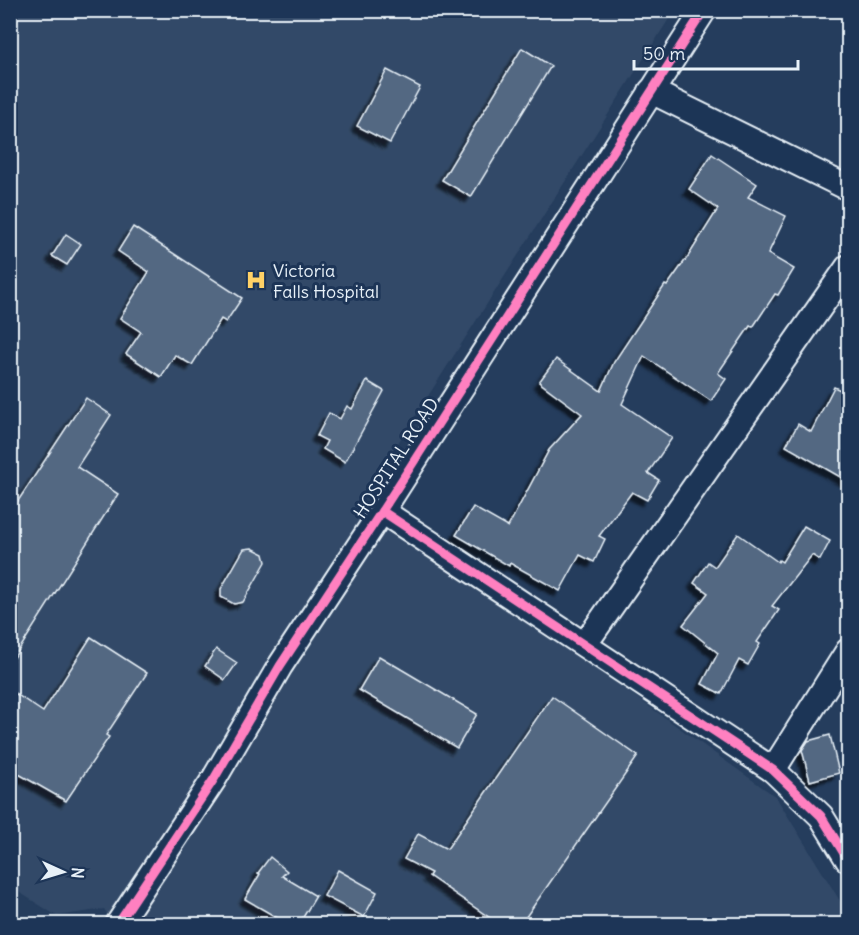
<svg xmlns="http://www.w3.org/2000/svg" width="859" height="935" font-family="Delius,sans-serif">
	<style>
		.built { fill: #334a68 }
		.building { fill: #536782; stroke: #e8f1f8; stroke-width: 1.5; filter: url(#shadow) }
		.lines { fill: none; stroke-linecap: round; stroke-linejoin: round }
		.street-casing { stroke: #e8f1f8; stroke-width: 28 }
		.street { stroke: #1d3557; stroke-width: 24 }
		.cycleway-casing { stroke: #1d3557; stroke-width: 13 }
		.cycleway { stroke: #ff80c0; stroke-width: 9 }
		.labels { text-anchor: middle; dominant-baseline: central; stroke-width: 6; stroke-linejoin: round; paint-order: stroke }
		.poi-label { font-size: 18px; fill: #e8f1f8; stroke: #1d3557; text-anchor: start }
		.street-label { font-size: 18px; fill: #e8f1f8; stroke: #1d3557 }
	</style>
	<defs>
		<filter id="shadow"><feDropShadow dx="-5.5" dy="5.5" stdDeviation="1.5" flood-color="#0009"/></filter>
	</defs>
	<rect width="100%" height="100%" fill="#253d5d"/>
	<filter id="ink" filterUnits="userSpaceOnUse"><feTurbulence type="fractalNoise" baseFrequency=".0167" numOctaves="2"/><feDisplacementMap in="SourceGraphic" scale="12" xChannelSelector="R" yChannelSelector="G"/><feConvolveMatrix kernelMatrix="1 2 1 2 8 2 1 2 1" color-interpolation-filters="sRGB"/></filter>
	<g filter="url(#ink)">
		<!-- built -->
		<path class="built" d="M10 11H674L361 501 776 797 848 914V924H114L104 909 57 916 11 887Z"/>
		<!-- building -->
		<g class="building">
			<path d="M522 48 551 66 471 197 442 180Z"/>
			<path d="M387 70 420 87 390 143 357 126Z"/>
			<path d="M712 154 757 184 748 197 786 216 768 254 794 269 778 295 775 294 753 327 750 326 718 373 726 379 711 401 644 356 622 404 672 438 648 473 659 480 647 500 632 492 599 536 605 539 594 562 580 555 560 591 510 563 509 566 456 535 473 507 508 527 549 450 582 414 539 382 556 359 601 391 614 362 665 285 667 286 689 255 718 209 689 189Z"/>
			<path d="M133 227 242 298 226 322 221 319 192 365 175 355 161 377 126 354 141 332 120 318 149 272 118 251Z"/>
			<path d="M66 234 81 244 67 265 52 256Z"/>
			<path d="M367 381 384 391 345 462 323 449 327 441 317 436 329 413 340 419 347 406 352 409Z"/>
			<path d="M834 387 849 394V482L786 446 798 424 811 432Z"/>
			<path d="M86 398 111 415 77 467 118 494 10 664V513Z"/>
			<path d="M804 526 830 541 820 560 812 555 772 606 779 610 757 642 760 644 748 665 739 660 721 694 702 684 718 653 683 625 708 593 694 583 708 562 715 567 738 534 778 562 779 560 782 562Z"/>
			<path d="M252 548 264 554 266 562 243 602 234 604 221 597V589L244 549Z"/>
			<path d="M91 637 147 673 106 735 109 737 66 801 10 769V690L43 712Z"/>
			<path d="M216 649 237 663 225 680 205 666Z"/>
			<path d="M379 656 477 714 457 748 359 690Z"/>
			<path d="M552 696 638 756 521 924H499L429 876 431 873 404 859 418 834 447 849Z"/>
			<path d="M830 735 839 773 810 781 802 750 808 741Z"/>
			<path d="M270 857 287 871 282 876 316 896 299 924H288L245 899 260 874 258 873Z"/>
			<path d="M338 870 377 892 364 917 324 896Z"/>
		</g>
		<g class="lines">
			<!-- street casing -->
			<g class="street-casing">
				<g id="street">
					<path d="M651 91 848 188"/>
					<path d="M382 511 773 770 821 816 848 860"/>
					<path d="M585 644 848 267"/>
					<path d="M773 770 848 651"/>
					<path d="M118 924 214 779 280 666 382 511 704 10"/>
				</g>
			</g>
			<!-- street -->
			<use href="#street" class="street"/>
			<!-- cycleway casing -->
			<g class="cycleway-casing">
				<g id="cycleway">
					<path d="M382 511 773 770 821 816 848 860"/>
					<path d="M118 924 214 779 280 666 382 511 704 10"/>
				</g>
			</g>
			<!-- cycleway -->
			<use href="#cycleway" class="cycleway"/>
		</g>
	</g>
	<!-- icons -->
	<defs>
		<g id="hospital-bare" transform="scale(1.62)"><path d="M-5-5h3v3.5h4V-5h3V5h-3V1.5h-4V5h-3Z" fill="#ffd166" stroke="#1d3557" stroke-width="2.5" paint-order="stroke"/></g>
	</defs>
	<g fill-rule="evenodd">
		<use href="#hospital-bare" x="256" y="280"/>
	</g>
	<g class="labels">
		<!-- poi labels -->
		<g class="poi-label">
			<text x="273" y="270">Victoria<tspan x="273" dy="21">Falls Hospital</tspan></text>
		</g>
		<!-- street labels -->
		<g class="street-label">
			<text transform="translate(396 458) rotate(-57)">HOSPITAL ROAD</text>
		</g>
	</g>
	<!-- margin -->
	<rect width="859" height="935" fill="none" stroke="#1d3557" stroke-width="36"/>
	<rect x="18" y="18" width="823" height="899" fill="none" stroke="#e8f1f8" stroke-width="2" filter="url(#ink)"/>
	<!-- north arrow -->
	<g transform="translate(63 872) rotate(94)" stroke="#1d3557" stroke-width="4.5" paint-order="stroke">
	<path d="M0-4.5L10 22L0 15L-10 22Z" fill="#e8f1f8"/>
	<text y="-9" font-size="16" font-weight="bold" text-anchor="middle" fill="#e8f1f8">N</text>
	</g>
	<!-- scale -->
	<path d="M634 60v9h164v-9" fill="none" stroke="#e8f1f8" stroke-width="3"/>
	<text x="643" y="60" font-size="18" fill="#e8f1f8" stroke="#1d3557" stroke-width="4.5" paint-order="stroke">50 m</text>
</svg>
